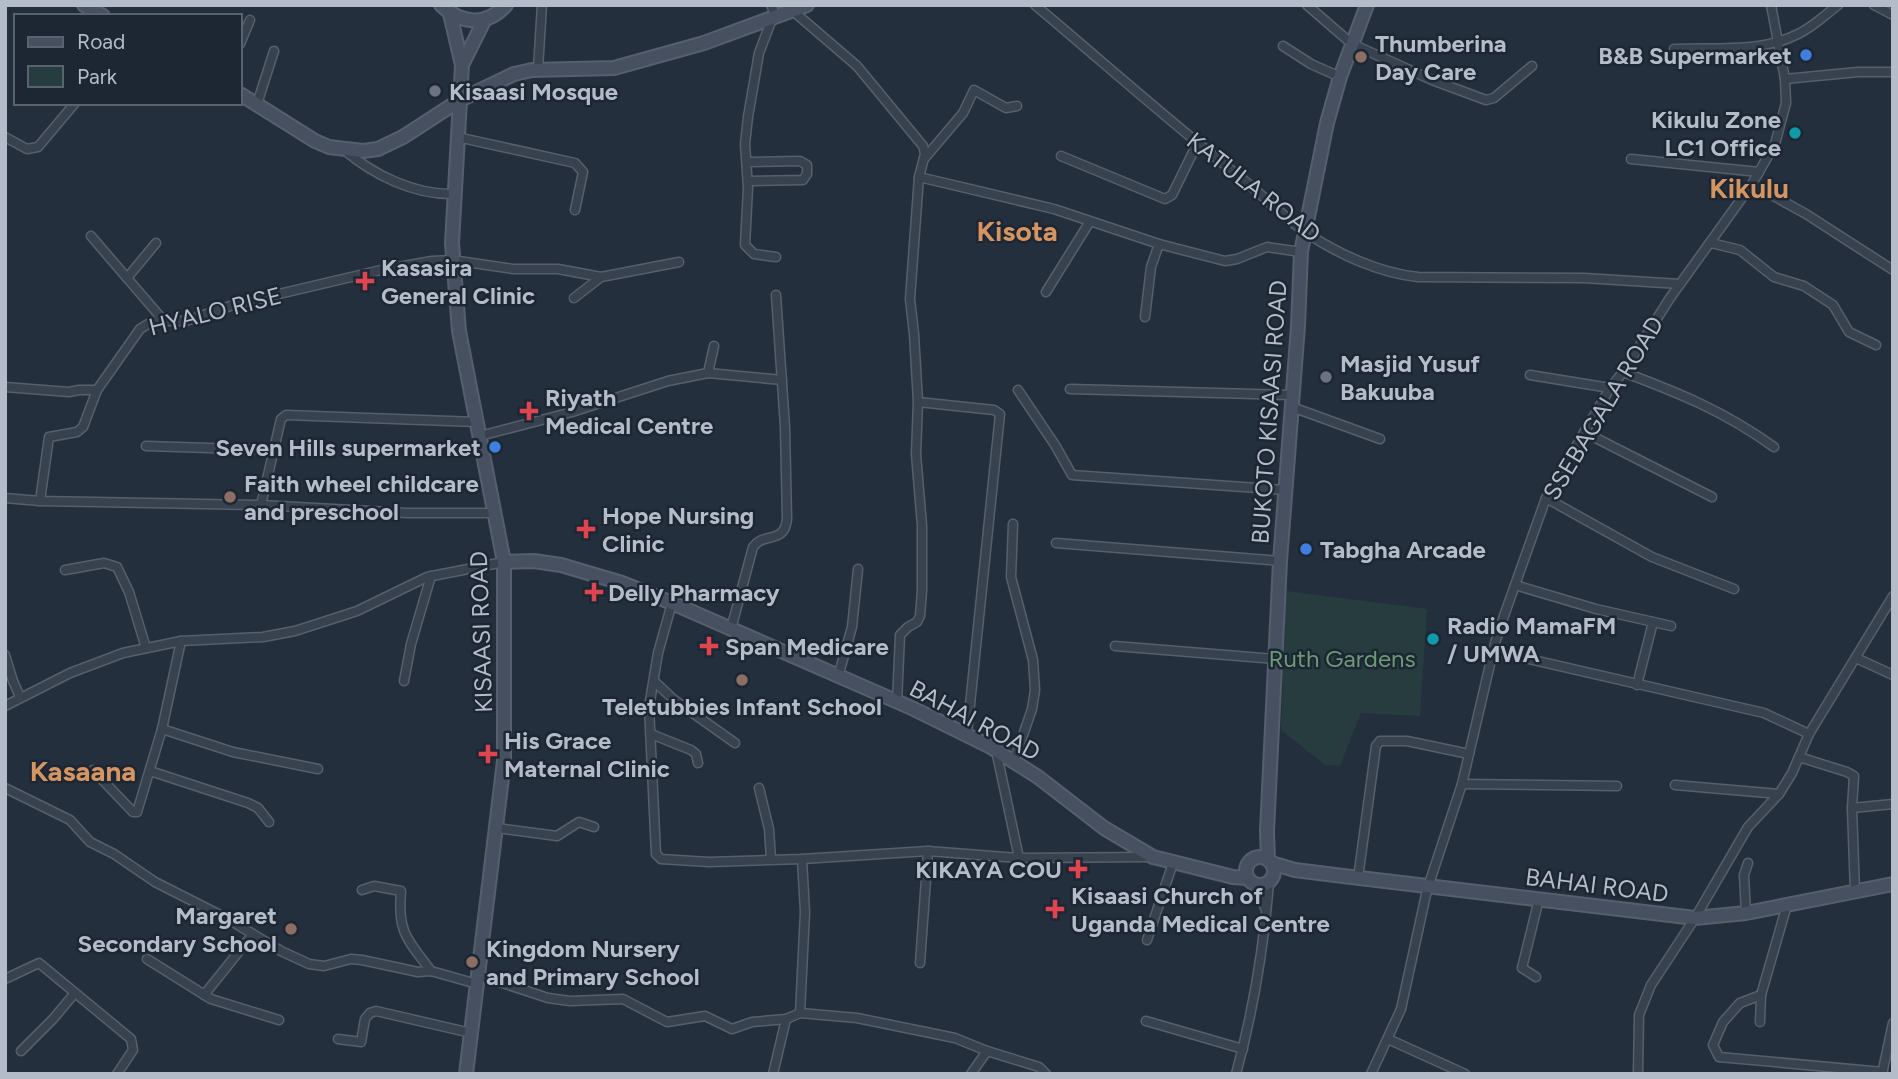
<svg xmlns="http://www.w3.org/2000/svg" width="1898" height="1079" font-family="Figtree,sans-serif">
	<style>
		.green { fill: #263c3f }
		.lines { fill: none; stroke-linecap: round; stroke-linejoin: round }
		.street-casing { stroke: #565f6c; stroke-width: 11 }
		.secondary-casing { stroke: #565f6c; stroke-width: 16 }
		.street { stroke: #38414e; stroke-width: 8 }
		.secondary { stroke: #465061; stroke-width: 12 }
		.shop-dot { fill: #3f7fe0; stroke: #1d2633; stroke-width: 2.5 }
		.education-dot { fill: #8d6e63; stroke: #1d2633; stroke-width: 2.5 }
		.worship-dot { fill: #6b7280; stroke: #1d2633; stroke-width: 2.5 }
		.culture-dot { fill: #0f9aa8; stroke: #1d2633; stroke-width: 2.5 }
		.health-dot { fill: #e0444e; stroke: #1d2633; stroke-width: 2.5 }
		.labels { text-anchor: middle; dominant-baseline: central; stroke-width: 5; stroke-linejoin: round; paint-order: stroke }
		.poi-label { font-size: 24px; font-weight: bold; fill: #b4bcc9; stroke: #1d2633; text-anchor: start }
		.street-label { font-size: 24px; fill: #b4bcc9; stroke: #1d2633 }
		.park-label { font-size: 24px; fill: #6b9a76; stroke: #1d2633 }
		.quarter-label { font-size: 28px; font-weight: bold; fill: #d59563; stroke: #1d2633 }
	</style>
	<rect width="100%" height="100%" fill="#242f3e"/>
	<!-- green -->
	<path class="green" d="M1286 591 1427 609 1420 716 1361 713 1340 766 1325 765 1281 730Z"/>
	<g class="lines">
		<!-- street casing -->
		<g class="street-casing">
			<g id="street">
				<path d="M771 5 776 17"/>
				<path d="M1035 5C1103 62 1170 122 1240 177 1262 194 1282 216 1305 232 1338 254 1379 273 1418 277L1584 278 1680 284"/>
				<path d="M1307 5 1352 44 1432 80 1486 100 1494 98 1532 66"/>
				<path d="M1874 5 1893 15"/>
				<path d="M793 11 857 66 923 146 925 154 919 177 910 299 914 334 918 402 916 454 922 526V591L920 616 917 622 908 627 900 635 897 702"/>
				<path d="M772 19 759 53 748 117 745 144 748 188 745 245 754 254 776 257"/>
				<path d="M240 44 250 20"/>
				<path d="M1283 46 1311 64 1340 77"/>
				<path d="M1674 49C1714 47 1761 53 1798 34 1813 27 1825 15 1838 5"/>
				<path d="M538 69 542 5"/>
				<path d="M1785 79 1858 72H1893"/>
				<path d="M257 104 274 51"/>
				<path d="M5 137 27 149 38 147 75 103"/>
				<path d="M457 137 575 163 583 172 575 210"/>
				<path d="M344 150C374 175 414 195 454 194"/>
				<path d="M1061 156 1165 199 1172 195 1197 144"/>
				<path d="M924 159 963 113 974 90 1006 108 1017 106"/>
				<path d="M1631 159 1759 172"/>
				<path d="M747 162 800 161 807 165V174L803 180 748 181"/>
				<path d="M919 177 1054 209 1159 244 1225 261 1237 259 1267 247 1301 252"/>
				<path d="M1752 184 1806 214 1893 270"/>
				<path d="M91 236 127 278"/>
				<path d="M156 243 127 278 164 321"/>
				<path d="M1711 243 1740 250 1774 277 1804 286 1833 305 1849 332 1876 345"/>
				<path d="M1046 292 1089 223"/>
				<path d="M574 298 601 277"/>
				<path d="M1145 317 1151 267 1159 244"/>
				<path d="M1623 372C1679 393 1724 411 1774 447"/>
				<path d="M708 373 782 380"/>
				<path d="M1530 375 1610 388"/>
				<path d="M5 387 69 392 79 390H97"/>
				<path d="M1070 389 1293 395"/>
				<path d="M1018 390 1055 445 1072 475 1285 490"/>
				<path d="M918 402 994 410 1000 414 967 734"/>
				<path d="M1292 407 1380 439"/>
				<path d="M1584 432 1712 497"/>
				<path d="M480 436 572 412 668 381 708 373 714 346"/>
				<path d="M146 446 273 450"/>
				<path d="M5 498 40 501 261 505 407 513H495"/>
				<path d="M1546 498 1652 557 1734 589"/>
				<path d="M40 501 49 437 77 432 83 427 97 390 140 329 153 321H186L236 304 381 270 432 261 452 260 513 269H558L601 277 679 262"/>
				<path d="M261 505 281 419 286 415 477 422"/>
				<path d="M1013 524 1011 577 1033 660 1035 690 1032 709 1014 761"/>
				<path d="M1056 543 1280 561"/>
				<path d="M65 570 104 563 117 567 129 592 146 648"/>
				<path d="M1515 585 1596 609 1671 626"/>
				<path d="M672 603 658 653 649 707 656 854 661 859 709 862 802 859 928 851 1019 858 1152 857"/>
				<path d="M731 629 753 547C765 531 784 545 787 519L785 427 776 295"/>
				<path d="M1115 646 1276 659"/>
				<path d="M1494 651 1764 713 1809 734"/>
				<path d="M5 655 13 681 20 697"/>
				<path d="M1856 658 1893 675"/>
				<path d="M838 677 852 627 858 569"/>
				<path d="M404 681 411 644 431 576"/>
				<path d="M654 681 673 699 735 743"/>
				<path d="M1637 685 1653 622"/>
				<path d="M5 706 70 673 123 653 181 641 263 637 295 631 357 611 427 577 504 562"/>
				<path d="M162 729 233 752 318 769"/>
				<path d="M651 734 691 750 696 754 698 763"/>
				<path d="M996 750 1019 858"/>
				<path d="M1799 757 1847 772 1854 776 1852 808"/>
				<path d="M93 770 133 812H137L162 729 181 641"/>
				<path d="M150 771 248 803 258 808 269 822"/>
				<path d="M1462 784 1617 786"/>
				<path d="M1675 785 1779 794"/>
				<path d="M5 788 70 820 90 842 114 854 155 882 228 919 281 951 309 964 324 966 351 959 362 960 418 972 431 971 477 984"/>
				<path d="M759 788 769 829 771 859"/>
				<path d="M497 828 557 836 579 822 594 827"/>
				<path d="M1358 878 1376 746 1380 741H1407L1469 754"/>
				<path d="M1255 885 1265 908"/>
				<path d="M362 890 374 886 401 891C397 933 408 940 431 971"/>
				<path d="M1855 892 1852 808 1893 804"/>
				<path d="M1746 913 1744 875 1748 863"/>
				<path d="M1147 940 1173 863"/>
				<path d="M147 959 211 999 279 1020"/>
				<path d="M920 963 928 851"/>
				<path d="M478 975 548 998 570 1001 623 999 667 1022 705 1016 732 1029 752 1022 786 1019 800 1013 805 912 802 859"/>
				<path d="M1536 977 1522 968 1539 899"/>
				<path d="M5 979 39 963 131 1039 133 1050 117 1074"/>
				<path d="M204 995 253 934"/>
				<path d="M1761 995 1740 1003 1723 1022 1713 1045 1719 1057 1883 1072"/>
				<path d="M800 1013 857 1018 955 1038 987 1051 1039 1067 1046 1074"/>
				<path d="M1146 1021 1243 1049"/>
				<path d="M1760 1022 1761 995 1787 905"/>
				<path d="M338 1039 361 1042 365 1019 370 1013 376 1011 471 1033"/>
				<path d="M1388 1039 1465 1074"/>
				<path d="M21 1051 53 1019 74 994"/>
				<path d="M773 1074 786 1019"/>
				<path d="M971 1074 987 1051"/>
				<path d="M1236 1074C1253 1012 1264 945 1269 882"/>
				<path d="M1371 1074 1401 1009 1427 890 1462 784 1495 643 1505 613 1546 498 1610 388 1623 372 1670 298 1752 184 1775 144 1786 103 1785 79 1771 5"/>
				<path d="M1638 1074 1639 1015 1651 985 1695 918 1748 827 1779 794 1792 773 1809 734 1893 596"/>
				<path d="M1882 1074 1893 1023"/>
			</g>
		</g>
		<!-- secondary casing -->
		<g class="secondary-casing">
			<g id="secondary">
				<path d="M84 5 103 16"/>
				<path d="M441 5C461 24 486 27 506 5"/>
				<path d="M450 14 462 65 452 243 459 331 504 562V761L466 1074"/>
				<path d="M462 65 485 19"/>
				<path d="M240 94 315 141 329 147 363 151 378 149 403 137 460 100 514 74 532 70 614 68 704 43 807 5"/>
				<path d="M504 562 534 561 561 565 622 583 672 603 914 709 989 746 1038 777 1104 828 1153 857 1233 877 1247 878"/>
				<circle cx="1260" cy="871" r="14"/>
				<path d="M1268 860 1267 831 1280 561 1298 326 1301 252 1327 123 1340 77 1367 5"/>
				<path d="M1271 863 1295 870 1343 876 1695 918 1746 913 1893 884"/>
			</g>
		</g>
		<!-- street -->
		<use href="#street" class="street"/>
		<!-- secondary -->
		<use href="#secondary" class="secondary"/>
	</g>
	<!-- markers -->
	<g class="shop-dot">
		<circle cx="1806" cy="55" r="7"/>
		<circle cx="495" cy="447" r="7"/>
		<circle cx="1306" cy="549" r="7"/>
	</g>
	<g class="education-dot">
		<circle cx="1361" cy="57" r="7"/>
		<circle cx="230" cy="497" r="7"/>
		<circle cx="742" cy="680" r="7"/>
		<circle cx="291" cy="929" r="7"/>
		<circle cx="472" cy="962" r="7"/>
	</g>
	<g class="worship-dot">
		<circle cx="435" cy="91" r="7"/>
		<circle cx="1326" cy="377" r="7"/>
	</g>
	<g class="culture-dot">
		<circle cx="1795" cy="133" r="7"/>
		<circle cx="1433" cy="639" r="7"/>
	</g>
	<g class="health-dot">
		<path d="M361.5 270.5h7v7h7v7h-7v7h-7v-7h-7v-7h7z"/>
		<path d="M525.5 400.5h7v7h7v7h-7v7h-7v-7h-7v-7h7z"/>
		<path d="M582.5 518.5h7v7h7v7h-7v7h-7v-7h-7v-7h7z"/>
		<path d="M590.5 581.5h7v7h7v7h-7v7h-7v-7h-7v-7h7z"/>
		<path d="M705.5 635.5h7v7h7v7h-7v7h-7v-7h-7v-7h7z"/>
		<path d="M484.5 743.5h7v7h7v7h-7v7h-7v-7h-7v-7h7z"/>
		<path d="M1074.5 858.5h7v7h7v7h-7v7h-7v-7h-7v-7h7z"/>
		<path d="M1051.5 898.5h7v7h7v7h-7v7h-7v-7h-7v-7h7z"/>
	</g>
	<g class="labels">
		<!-- poi labels -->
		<g class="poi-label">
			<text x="1375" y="43">Thumberina<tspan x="1375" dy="28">Day Care</tspan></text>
			<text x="1792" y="55" text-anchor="end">B&amp;B Supermarket</text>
			<text x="449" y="91">Kisaasi Mosque</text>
			<text x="1781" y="119" text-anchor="end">Kikulu Zone<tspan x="1781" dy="28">LC1 Office</tspan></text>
			<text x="381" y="267">Kasasira<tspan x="381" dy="28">General Clinic</tspan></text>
			<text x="1340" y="363">Masjid Yusuf<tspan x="1340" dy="28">Bakuuba</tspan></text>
			<text x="545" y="397">Riyath<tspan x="545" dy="28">Medical Centre</tspan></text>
			<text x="481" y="447" text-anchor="end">Seven Hills supermarket</text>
			<text x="244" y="483">Faith wheel childcare<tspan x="244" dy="28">and preschool</tspan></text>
			<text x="602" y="515">Hope Nursing<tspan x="602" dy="28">Clinic</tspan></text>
			<text x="1320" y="549">Tabgha Arcade</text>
			<text x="608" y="592">Delly Pharmacy</text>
			<text x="1447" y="625">Radio MamaFM<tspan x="1447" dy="28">/ UMWA</tspan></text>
			<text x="725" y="646">Span Medicare</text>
			<text x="742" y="706" text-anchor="middle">Teletubbies Infant School</text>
			<text x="504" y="740">His Grace<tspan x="504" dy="28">Maternal Clinic</tspan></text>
			<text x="1062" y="869" text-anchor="end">KIKAYA COU</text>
			<text x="1071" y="895">Kisaasi Church of<tspan x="1071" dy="28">Uganda Medical Centre</tspan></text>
			<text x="277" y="915" text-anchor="end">Margaret<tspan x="277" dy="28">Secondary School</tspan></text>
			<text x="486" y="948">Kingdom Nursery<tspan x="486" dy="28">and Primary School</tspan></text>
		</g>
		<!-- street labels -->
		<g class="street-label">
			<text transform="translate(1254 187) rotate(38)">KATULA ROAD</text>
			<text transform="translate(215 311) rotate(-14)">HYALO RISE</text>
			<text transform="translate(1603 408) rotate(-59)">SSEBAGALA ROAD</text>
			<text transform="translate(1269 412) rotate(-86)">BUKOTO KISAASI ROAD</text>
			<text transform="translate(481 632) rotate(-92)">KISAASI ROAD</text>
			<text transform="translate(975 720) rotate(28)">BAHAI ROAD</text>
			<text transform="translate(1597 885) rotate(7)">BAHAI ROAD</text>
		</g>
		<!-- park labels -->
		<g class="park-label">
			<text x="1342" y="658">Ruth Gardens</text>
		</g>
		<!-- quarter labels -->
		<g class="quarter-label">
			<text x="1749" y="188">Kikulu</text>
			<text x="1017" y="231">Kisota</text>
			<text x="83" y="771">Kasaana</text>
		</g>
	</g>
	<!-- border -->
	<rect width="1898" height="1079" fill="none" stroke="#b4bcc9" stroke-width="14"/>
	<!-- legend -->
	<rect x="14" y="14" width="228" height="91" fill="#1d2633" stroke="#59626f" stroke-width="2"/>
	<rect x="28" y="37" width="35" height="10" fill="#465061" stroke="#59626f" stroke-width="2"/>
	<text x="77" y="49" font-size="21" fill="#b4bcc9">Road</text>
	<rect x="28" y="66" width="35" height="21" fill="#263c3f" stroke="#59626f" stroke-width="2"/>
	<text x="77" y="84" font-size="21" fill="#b4bcc9">Park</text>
</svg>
